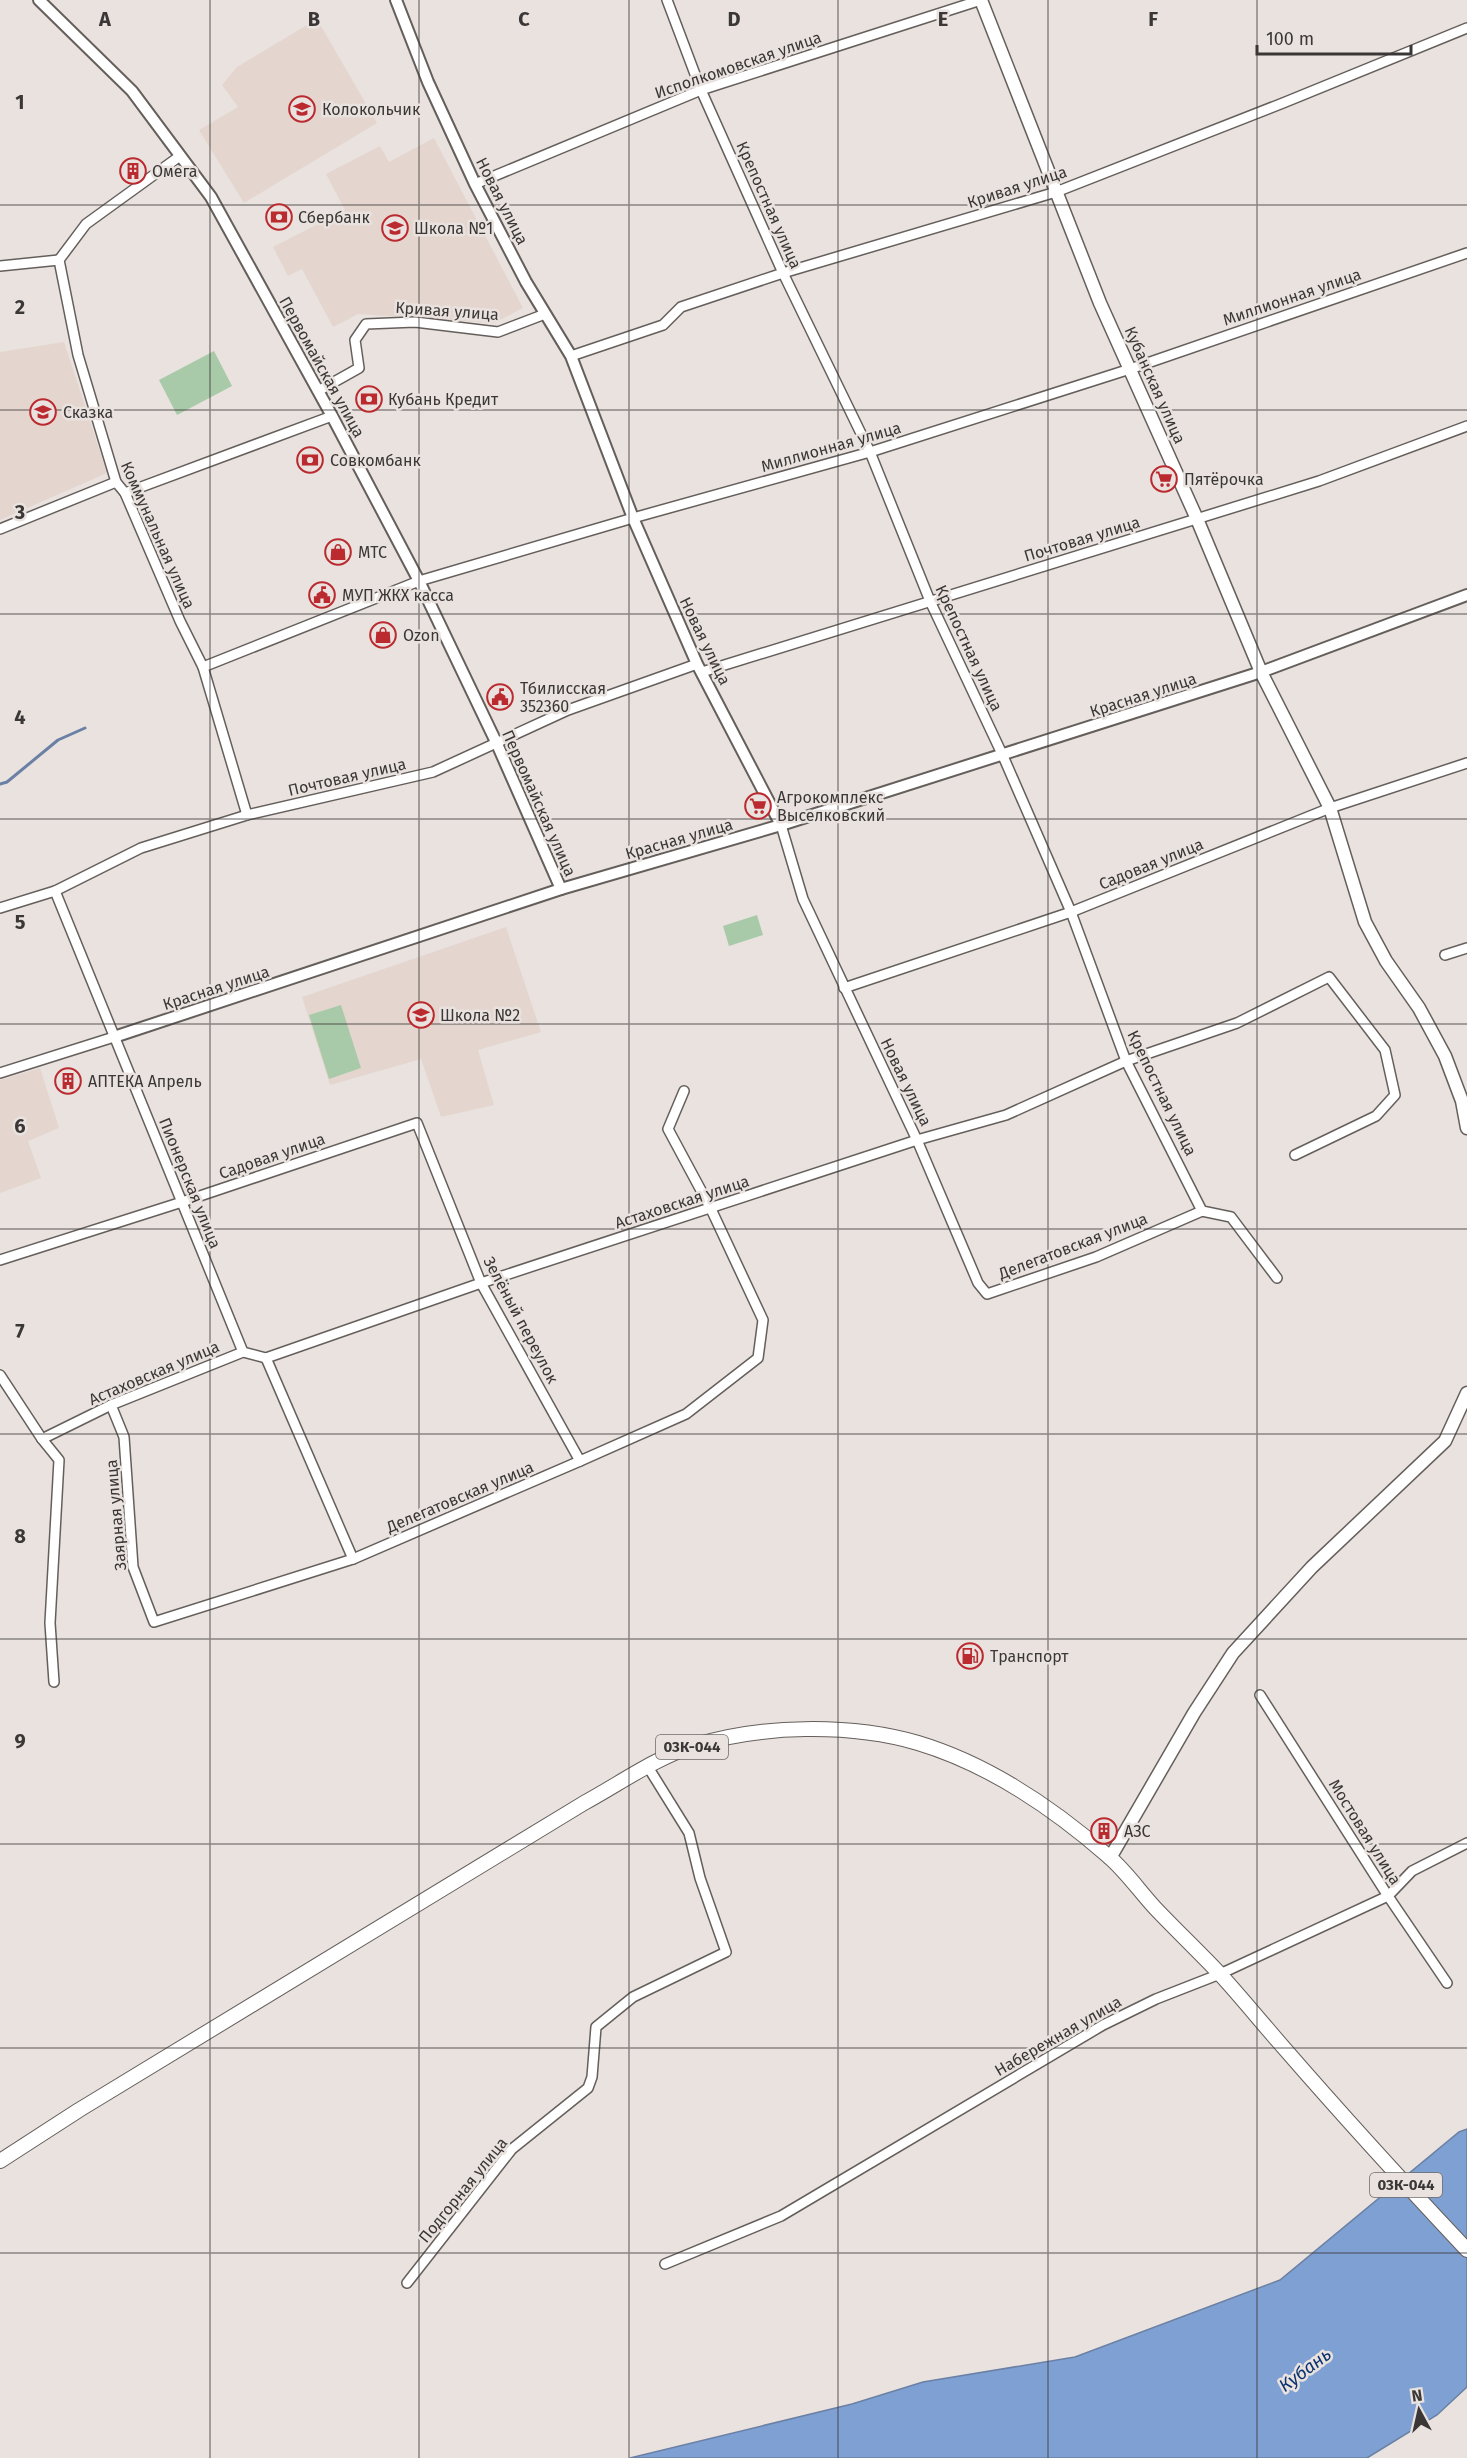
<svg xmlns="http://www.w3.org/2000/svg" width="1467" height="2458" font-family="'Fira Sans',sans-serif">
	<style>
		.built { fill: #e4d6cf }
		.green { fill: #a8caa9 }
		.water { fill: #7fa0d3; stroke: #6a80a4; stroke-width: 1.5 }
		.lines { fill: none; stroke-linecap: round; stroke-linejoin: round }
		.stream { stroke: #6a80a4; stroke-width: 3 }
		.minor-casing { stroke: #655f5c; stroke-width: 12 }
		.tertiary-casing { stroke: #655f5c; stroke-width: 14 }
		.secondary-casing { stroke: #655f5c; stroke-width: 15 }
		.primary-casing { stroke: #655f5c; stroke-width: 16 }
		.minor { stroke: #fff; stroke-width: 9 }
		.tertiary { stroke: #fff; stroke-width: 10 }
		.secondary { stroke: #fff; stroke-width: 12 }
		.primary { stroke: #fff; stroke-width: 14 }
		.grid { fill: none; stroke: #3a3736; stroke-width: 1.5; stroke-opacity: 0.55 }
		.labels { text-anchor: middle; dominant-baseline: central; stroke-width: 5; stroke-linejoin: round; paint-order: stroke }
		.shield { fill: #e9e2df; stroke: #6e6a69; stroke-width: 1.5 }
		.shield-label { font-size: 15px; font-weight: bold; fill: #3a3736 }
		.street-label { font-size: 16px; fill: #3a3736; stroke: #e9e2df }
		.poi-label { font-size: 16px; fill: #3a3736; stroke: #e9e2df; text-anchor: start }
		.water-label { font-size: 18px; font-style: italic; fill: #0a3370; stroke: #e9e2df }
		.grid-label { font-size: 20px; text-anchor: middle; font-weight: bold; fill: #3a3736; stroke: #e9e2df; stroke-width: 5; stroke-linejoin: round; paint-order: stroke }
	</style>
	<rect width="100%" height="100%" fill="#e9e2df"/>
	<!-- built -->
	<g class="built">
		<path d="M317 19 377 123 244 203 199 130 238 107 222 85 237 67Z"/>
		<path d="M434 138 523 308 494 323 358 314 333 327 302 269 288 276 273 247 345 210 326 174 380 146 389 162Z"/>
		<path d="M64 342 107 473 0 520V352Z"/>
		<path d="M506 927 541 1032 478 1050 494 1105 441 1117 421 1059 330 1085 302 997Z"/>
		<path d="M40 1068 59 1128 28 1141 41 1178 0 1193V1080Z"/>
	</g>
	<!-- green -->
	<g class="green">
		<path d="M214 351 232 386 177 415 159 380Z"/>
		<path d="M757 915 763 935 729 946 723 926Z"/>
		<path d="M341 1005 361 1068 329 1079 309 1015Z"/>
	</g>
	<!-- water -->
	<path class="water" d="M1467 2129V2387L1437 2415 1367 2458H630L852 2404 923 2382 1075 2357 1280 2280 1459 2132Z"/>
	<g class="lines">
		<!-- stream -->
		<path class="stream" d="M0 784 7 782 58 740 85 728"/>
		<!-- minor casing -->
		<g class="minor-casing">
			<g id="minor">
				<path d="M667 0 701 90 783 273 870 452 930 601 1003 756 1071 912 1126 1061 1202 1211 1231 1217 1277 1278"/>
				<path d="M180 156 86 224 59 260 78 355 116 482 125 493 180 621 203 667 247 815"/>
				<path d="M475 184 701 90 981 0"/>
				<path d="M0 266 59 260"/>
				<path d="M571 356 663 325 681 307 783 273 1056 192 1283 103 1467 28"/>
				<path d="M318 391 359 368 355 340 366 324 415 322 498 332 545 314"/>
				<path d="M125 493 332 416"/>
				<path d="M0 529 116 482"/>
				<path d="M203 667 419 581 633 518 870 452 1130 369 1467 253"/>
				<path d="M702 672 1319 481 1467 426"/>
				<path d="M781 825 803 899 917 1140 978 1283 987 1294 1096 1257 1202 1211"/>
				<path d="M55 891 243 1352"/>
				<path d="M0 908 55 891 141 848 247 815 433 772 568 710 697 664"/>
				<path d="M1445 955 1467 948"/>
				<path d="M844 988 1071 912 1330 808 1467 763"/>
				<path d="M0 1073 114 1037"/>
				<path d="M0 1260 182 1202 417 1123 481 1283 580 1461"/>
				<path d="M266 1358 353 1559"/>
				<path d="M0 1375 42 1439 59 1460 50 1623 54 1682"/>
				<path d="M111 1405 124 1437 133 1567 154 1622 353 1559 580 1461 686 1414 758 1358 763 1320 711 1209 668 1129 684 1091"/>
				<path d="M42 1439 111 1405 243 1352 266 1358 481 1283 917 1140 1006 1115 1126 1061 1237 1023 1329 977 1385 1050 1395 1095 1376 1116 1295 1155"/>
				<path d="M1260 1695 1388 1896 1447 1983"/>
				<path d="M665 2264 781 2216 1103 2025 1156 1999 1220 1974 1388 1896 1412 1871 1467 1843"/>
				<path d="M407 2283 512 2149 588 2088 592 2077 596 2027 633 1997 726 1952 700 1878 689 1833 648 1767"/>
			</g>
		</g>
		<!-- tertiary casing -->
		<g class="tertiary-casing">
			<g id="tertiary">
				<path d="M39 0 132 91 211 197 332 416 419 581 497 744 561 889"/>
				<path d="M396 0 428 82 475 184 526 282 571 356 633 518 697 664 781 825"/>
				<path d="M114 1037 561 889 781 825 1261 672 1467 595"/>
			</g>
		</g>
		<!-- secondary casing -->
		<g class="secondary-casing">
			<g id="secondary">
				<path d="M981 0 1100 303 1197 519 1261 672 1330 808 1365 922 1386 961 1419 1008 1445 1056 1462 1101 1467 1128"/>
				<path d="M1110 1858 1194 1713 1233 1653 1312 1567 1445 1441 1467 1393"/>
			</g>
		</g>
		<!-- primary casing -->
		<g class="primary-casing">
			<path id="primary" d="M0 2161 79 2110 584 1803C619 1784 655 1758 693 1746 761 1725 849 1723 918 1743 988 1764 1053 1808 1108 1856 1126 1871 1140 1892 1156 1909 1177 1931 1198 1951 1219 1973 1241 1997 1262 2023 1284 2048 1344 2117 1405 2184 1467 2250"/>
		</g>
		<!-- minor -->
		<use href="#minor" class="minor"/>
		<!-- tertiary -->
		<use href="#tertiary" class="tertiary"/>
		<!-- secondary -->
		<use href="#secondary" class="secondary"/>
		<!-- primary -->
		<use href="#primary" class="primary"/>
	</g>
	<!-- grid -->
	<path class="grid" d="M210 0V2458M419 0V2458M629 0V2458M838 0V2458M1048 0V2458M1257 0V2458M0 205H1467M0 410H1467M0 614H1467M0 819H1467M0 1024H1467M0 1229H1467M0 1434H1467M0 1639H1467M0 1844H1467M0 2048H1467M0 2253H1467"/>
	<!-- icons -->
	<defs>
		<g id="school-ring" transform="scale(1.35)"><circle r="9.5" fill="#e9e2df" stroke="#ba2a2f" stroke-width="1.5"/><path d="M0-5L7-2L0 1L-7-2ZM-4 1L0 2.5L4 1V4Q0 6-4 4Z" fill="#ba2a2f"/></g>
		<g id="building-ring" transform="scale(1.35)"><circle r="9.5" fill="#e9e2df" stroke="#ba2a2f" stroke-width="1.5"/><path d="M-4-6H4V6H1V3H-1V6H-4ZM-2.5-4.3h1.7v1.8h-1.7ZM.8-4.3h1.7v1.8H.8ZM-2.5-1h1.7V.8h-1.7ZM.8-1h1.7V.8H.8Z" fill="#ba2a2f"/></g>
		<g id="bank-ring" transform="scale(1.35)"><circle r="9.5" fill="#e9e2df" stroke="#ba2a2f" stroke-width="1.5"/><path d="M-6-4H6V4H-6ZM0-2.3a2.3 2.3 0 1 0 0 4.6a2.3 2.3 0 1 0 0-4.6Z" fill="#ba2a2f"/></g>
		<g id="supermarket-ring" transform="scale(1.35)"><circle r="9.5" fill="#e9e2df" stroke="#ba2a2f" stroke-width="1.5"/><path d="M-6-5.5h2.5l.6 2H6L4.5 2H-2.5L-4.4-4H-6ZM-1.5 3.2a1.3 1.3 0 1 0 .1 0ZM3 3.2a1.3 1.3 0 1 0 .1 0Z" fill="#ba2a2f"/></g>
		<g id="shop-ring" transform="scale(1.35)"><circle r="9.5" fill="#e9e2df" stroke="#ba2a2f" stroke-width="1.5"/><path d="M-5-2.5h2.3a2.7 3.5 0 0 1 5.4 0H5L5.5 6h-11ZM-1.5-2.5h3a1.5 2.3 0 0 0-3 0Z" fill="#ba2a2f"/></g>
		<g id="civic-ring" transform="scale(1.35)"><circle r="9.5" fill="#e9e2df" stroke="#ba2a2f" stroke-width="1.5"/><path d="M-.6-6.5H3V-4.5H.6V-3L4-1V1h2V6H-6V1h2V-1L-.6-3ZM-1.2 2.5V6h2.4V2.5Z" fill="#ba2a2f"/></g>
		<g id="fuel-ring" transform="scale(1.35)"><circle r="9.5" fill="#e9e2df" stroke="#ba2a2f" stroke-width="1.5"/><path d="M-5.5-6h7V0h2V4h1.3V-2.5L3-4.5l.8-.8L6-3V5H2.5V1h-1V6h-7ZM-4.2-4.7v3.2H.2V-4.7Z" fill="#ba2a2f"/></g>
	</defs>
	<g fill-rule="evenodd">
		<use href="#school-ring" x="302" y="109"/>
		<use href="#building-ring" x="133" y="171"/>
		<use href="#bank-ring" x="279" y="217"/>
		<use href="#school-ring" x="395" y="228"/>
		<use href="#bank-ring" x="369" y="399"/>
		<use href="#school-ring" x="43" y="412"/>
		<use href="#bank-ring" x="310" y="460"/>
		<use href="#supermarket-ring" x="1164" y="479"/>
		<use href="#shop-ring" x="338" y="552"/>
		<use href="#civic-ring" x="322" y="595"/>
		<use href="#shop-ring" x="383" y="635"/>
		<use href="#civic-ring" x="500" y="697"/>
		<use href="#supermarket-ring" x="758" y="806"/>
		<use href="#school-ring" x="421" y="1015"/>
		<use href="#building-ring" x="68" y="1081"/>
		<use href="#fuel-ring" x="970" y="1656"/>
		<use href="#building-ring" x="1104" y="1831"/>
	</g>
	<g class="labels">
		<!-- shield labels -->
		<g class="shield">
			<rect x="656" y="1735" width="72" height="24" rx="4.5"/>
			<rect x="1370" y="2173" width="72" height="24" rx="4.5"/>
		</g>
		<g class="shield-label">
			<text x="692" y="1747">03К-044</text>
			<text x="1406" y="2185">03К-044</text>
		</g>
		<!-- street labels -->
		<g class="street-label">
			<text transform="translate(738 65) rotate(-19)">Исполкомовская улица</text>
			<text transform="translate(1017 187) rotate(-18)">Кривая улица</text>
			<text transform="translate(502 201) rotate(63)">Новая улица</text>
			<text transform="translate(769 205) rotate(66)">Крепостная улица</text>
			<text transform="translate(1292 297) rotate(-19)">Миллионная улица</text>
			<text transform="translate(447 311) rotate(4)">Кривая улица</text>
			<text transform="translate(322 367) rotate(61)">Первомайская улица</text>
			<text transform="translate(1155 385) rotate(66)">Кубанская улица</text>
			<text transform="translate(831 447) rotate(-16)">Миллионная улица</text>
			<text transform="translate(158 535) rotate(66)">Коммунальная улица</text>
			<text transform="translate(1082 539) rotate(-17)">Почтовая улица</text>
			<text transform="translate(705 641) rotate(64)">Новая улица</text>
			<text transform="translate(969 648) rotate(65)">Крепостная улица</text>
			<text transform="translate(1143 695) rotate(-18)">Красная улица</text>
			<text transform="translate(347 777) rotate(-13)">Почтовая улица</text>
			<text transform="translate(539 803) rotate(66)">Первомайская улица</text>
			<text transform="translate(679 839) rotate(-16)">Красная улица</text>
			<text transform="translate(1151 864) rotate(-22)">Садовая улица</text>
			<text transform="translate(216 988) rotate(-18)">Красная улица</text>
			<text transform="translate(906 1082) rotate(64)">Новая улица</text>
			<text transform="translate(1162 1093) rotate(64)">Крепостная улица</text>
			<text transform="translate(272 1156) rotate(-19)">Садовая улица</text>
			<text transform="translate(190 1183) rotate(68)">Пионерская улица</text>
			<text transform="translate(682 1202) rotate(-18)">Астаховская улица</text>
			<text transform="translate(1073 1246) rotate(-21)">Делегатовская улица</text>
			<text transform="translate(521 1320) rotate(62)">Зелёный переулок</text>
			<text transform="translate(154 1373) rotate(-23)">Астаховская улица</text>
			<text transform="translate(460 1497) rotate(-23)">Делегатовская улица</text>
			<text transform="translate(116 1515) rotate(-95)">Заярная улица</text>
			<text transform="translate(1365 1832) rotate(58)">Мостовая улица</text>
			<text transform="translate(1058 2036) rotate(-30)">Набережная улица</text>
			<text transform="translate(463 2190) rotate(-51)">Подгорная улица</text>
		</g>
		<!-- poi labels -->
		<g class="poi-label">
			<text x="322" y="109">Колокольчик</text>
			<text x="152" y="171">Омега</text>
			<text x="298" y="217">Сбербанк</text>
			<text x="414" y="228">Школа №1</text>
			<text x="388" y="399">Кубань Кредит</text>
			<text x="63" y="412">Сказка</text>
			<text x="330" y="460">Совкомбанк</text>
			<text x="1184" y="479">Пятёрочка</text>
			<text x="358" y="552">МТС</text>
			<text x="342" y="595">МУП ЖКХ касса</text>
			<text x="403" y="635">Ozon</text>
			<text x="520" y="688">Тбилисская<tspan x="520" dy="18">352360</tspan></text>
			<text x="777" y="797">Агрокомплекс<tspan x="777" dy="18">Выселковский</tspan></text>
			<text x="440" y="1015">Школа №2</text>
			<text x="88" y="1081">АПТЕКА Апрель</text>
			<text x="990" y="1656">Транспорт</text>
			<text x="1124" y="1831">АЗС</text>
		</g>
		<!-- water labels -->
		<g class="water-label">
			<text transform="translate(1305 2370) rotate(-37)">Кубань</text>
		</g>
	</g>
	<g class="grid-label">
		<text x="105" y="26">A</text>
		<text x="314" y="26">B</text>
		<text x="524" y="26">C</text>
		<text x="734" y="26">D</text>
		<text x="943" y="26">E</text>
		<text x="1153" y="26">F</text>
		<text x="20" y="109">1</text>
		<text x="20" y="314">2</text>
		<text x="20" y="519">3</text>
		<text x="20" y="724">4</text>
		<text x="20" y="929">5</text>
		<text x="20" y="1133">6</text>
		<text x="20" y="1338">7</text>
		<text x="20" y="1543">8</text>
		<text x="20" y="1748">9</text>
	</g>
	<!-- north arrow -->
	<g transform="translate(1419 2410) rotate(352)" stroke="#e9e2df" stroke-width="4.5" paint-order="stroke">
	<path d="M0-4.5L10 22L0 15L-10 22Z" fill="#3a3736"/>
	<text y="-9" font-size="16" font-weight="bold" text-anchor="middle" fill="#3a3736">N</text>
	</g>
	<!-- scale -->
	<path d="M1257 45v9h154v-9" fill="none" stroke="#3a3736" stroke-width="3"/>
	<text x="1266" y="45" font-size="18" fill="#3a3736" stroke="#e9e2df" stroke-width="4.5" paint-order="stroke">100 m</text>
</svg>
